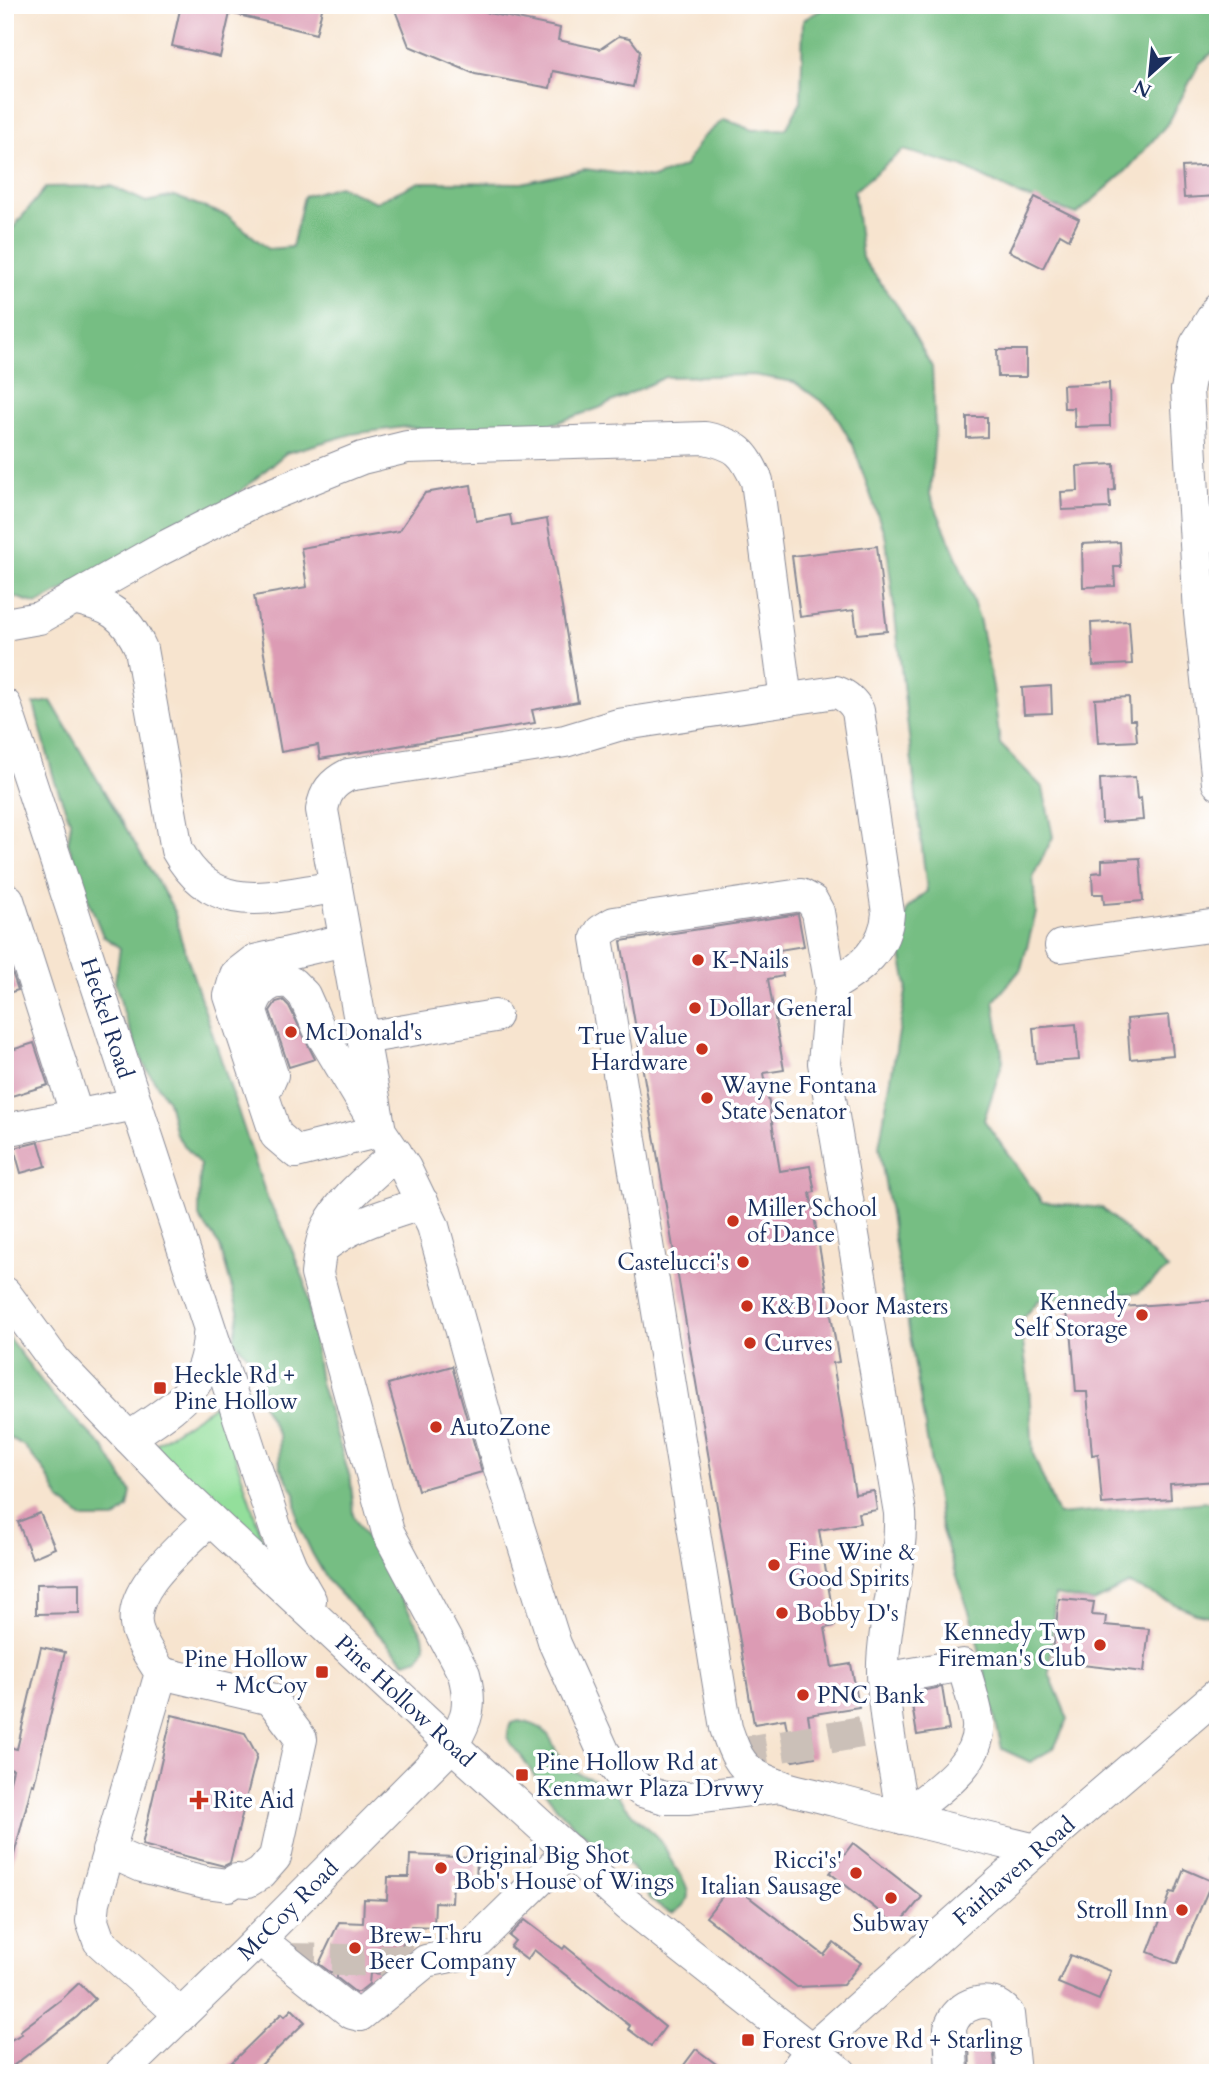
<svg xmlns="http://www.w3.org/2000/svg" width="1223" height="2078" font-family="Cardo,serif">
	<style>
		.green { fill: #93df9b; stroke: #57877c; stroke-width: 2 }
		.forest { fill: #76be83; stroke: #487670; stroke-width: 2 }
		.building { fill: #dc9bb4 }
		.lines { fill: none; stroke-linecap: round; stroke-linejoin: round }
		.minor-tunnel { stroke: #cbc0b8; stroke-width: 32; stroke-dasharray: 32 16; stroke-linecap: butt }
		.minor-casing { stroke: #898a96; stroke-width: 34 }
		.minor { stroke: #fff; stroke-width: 32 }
		.poi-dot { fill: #c8321e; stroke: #fff; stroke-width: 2.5 }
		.labels { text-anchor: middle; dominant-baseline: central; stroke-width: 7; stroke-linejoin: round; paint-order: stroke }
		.poi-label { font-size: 23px; fill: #1b2f5e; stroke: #fff; text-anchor: start }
		.street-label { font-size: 23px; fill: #1b2f5e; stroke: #fff }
	</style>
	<rect width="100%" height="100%" fill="#fff"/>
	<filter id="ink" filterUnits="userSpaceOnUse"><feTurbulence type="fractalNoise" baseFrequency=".0143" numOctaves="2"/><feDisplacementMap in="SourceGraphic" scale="14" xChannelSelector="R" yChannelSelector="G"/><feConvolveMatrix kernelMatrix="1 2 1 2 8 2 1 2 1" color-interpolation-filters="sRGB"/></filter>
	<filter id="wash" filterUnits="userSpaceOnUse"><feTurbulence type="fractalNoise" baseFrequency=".00686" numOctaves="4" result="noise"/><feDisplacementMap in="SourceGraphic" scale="28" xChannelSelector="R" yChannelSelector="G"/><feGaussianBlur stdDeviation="1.57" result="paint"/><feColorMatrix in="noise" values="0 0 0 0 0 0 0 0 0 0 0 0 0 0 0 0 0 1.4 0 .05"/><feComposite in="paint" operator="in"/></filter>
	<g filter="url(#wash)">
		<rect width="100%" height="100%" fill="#f7e4cf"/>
		<!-- green -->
		<path class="green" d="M218 1403 266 1550 153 1446Z"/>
		<!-- forest -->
		<g class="forest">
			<path d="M830 5H1218V48L1199 64 1169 122 1127 170 1077 214 1020 195 961 166 903 150 854 191 862 258 899 308 932 367 935 431 930 495 957 558 979 618 993 687 1000 744 1043 788 1053 837 1033 876 1036 913 1021 969 994 1001 1003 1061 984 1120 1042 1202 1102 1208 1168 1269 1138 1293 1039 1300 1020 1322 1029 1386 1033 1454 1058 1515 1218 1501V1618L1195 1613 1129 1584 1094 1602 1055 1595 1049 1673 1068 1719 1054 1748 1030 1762 1002 1749 974 1627 942 1531 879 1147 907 986 900 949 907 909 927 891 886 539 853 445 832 409 794 382 753 375 665 377 599 408 532 431 461 432 404 427 352 434 286 453 222 507 37 604 5 594V229L13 228 46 187 111 186 146 202 174 196 228 216 268 249 292 247 304 196 339 186 376 202 419 182 522 183 585 169 653 178 685 166 701 139 724 119 753 130 786 129 801 102 803 20Z"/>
			<path d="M51 701 174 910 181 939 267 1198 283 1228 305 1282 320 1382 351 1481 353 1515 423 1635 425 1647 419 1658 405 1662 328 1581 312 1553 298 1523 295 1493 280 1468 279 1436 263 1406 261 1371 234 1340 239 1314 220 1246 199 1217 200 1165 176 1135 168 1101 144 1065 126 1020 115 982 120 948 103 936 87 896 68 843 71 823 55 782 34 704Z"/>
			<path d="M5 1333 52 1395 105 1449 131 1492 128 1508 115 1519H84L60 1500 44 1470 24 1446 5 1435Z"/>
			<path d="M519 1721C564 1729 544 1750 571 1769 582 1777 597 1779 609 1788 620 1796 628 1810 638 1820 645 1827 655 1833 661 1842 668 1850 670 1862 677 1870 689 1887 696 1901 672 1913 642 1902 645 1882 627 1862 617 1851 602 1846 590 1838 560 1818 543 1790 524 1760 514 1745 502 1743 511 1723Z"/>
			<path d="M1218 1762V1868L1205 1861 1212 1776Z"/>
		</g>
		<g id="blocks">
			<!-- building -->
			<g class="building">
				<path d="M181 5H323L316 34 230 13 220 57 172 46Z"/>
				<path d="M393 5H468L489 13 560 28 558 40 600 49 619 36 630 38 640 51 633 87 553 71 550 88 475 74 409 46Z"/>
				<path d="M1218 165V196L1184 198 1182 167Z"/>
				<path d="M1035 197 1079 219 1069 239 1060 234 1043 268 1009 251Z"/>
				<path d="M997 350H1026V377H998Z"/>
				<path d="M1109 383 1110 426 1075 427 1074 408H1064L1063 385Z"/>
				<path d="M967 417H987V437L967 438Z"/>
				<path d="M1114 464 1115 490 1109 491 1110 508 1062 510 1061 492 1078 491 1077 466Z"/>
				<path d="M471 485 476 521 510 515 512 525 547 519 578 702 532 710 535 723 320 759 318 745 281 752 254 596 307 587 301 548 399 531 425 493Z"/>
				<path d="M1120 542 1121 567H1114L1115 586 1083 587 1082 544Z"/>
				<path d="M877 546 887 631 857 634 854 610 800 617 792 556Z"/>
				<path d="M1129 621 1132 664 1093 666 1091 623Z"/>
				<path d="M1051 686 1052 713 1024 714 1022 688Z"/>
				<path d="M1129 697 1130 720H1135L1137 741 1098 743 1095 699Z"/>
				<path d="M1135 777 1137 799 1141 798 1143 820 1102 823 1100 779Z"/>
				<path d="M1140 858 1143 901 1104 904 1103 894H1093L1092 873 1102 872V860Z"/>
				<path d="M798 914 804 946 779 950 783 976 768 979 784 1070 764 1073 780 1171 810 1166 815 1192 810 1193 839 1362 833 1363 855 1494 874 1491 877 1510 858 1513 860 1523 819 1530 835 1626 825 1628 832 1667 851 1664 859 1707 808 1715 815 1757 793 1761 785 1719 754 1724 621 941Z"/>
				<path d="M5 952 18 990 5 994Z"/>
				<path d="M283 1000 289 1006 315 1059 289 1067 270 1011 276 1002Z"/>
				<path d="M1169 1015 1173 1055 1130 1059 1127 1019Z"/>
				<path d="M1076 1024 1079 1060 1036 1063 1033 1028Z"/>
				<path d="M34 1043 48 1085 5 1098V1052Z"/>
				<path d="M39 1142 46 1166 21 1173 14 1148Z"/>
				<path d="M1218 1300V1481L1170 1484 1171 1499 1102 1504 1098 1454 1092 1455 1087 1392H1076L1071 1329 1068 1330 1066 1311Z"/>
				<path d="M452 1366 482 1472 418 1490 388 1384Z"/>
				<path d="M40 1513 55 1548 32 1558 18 1522Z"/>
				<path d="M79 1583V1613L36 1614V1584Z"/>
				<path d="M1059 1599 1094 1602 1092 1615 1106 1616 1105 1625 1149 1629 1144 1672 1055 1662 1052 1660Z"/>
				<path d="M41 1647 65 1652 34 1785 32 1784 12 1863 5 1862V1802L13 1769 5 1767V1756L8 1747 17 1749Z"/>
				<path d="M942 1687 949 1730 917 1735 910 1693Z"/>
				<path d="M172 1715 245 1733 257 1755 230 1863 224 1866 142 1845Z"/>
				<path d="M853 1843 922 1897 898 1926 830 1873Z"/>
				<path d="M410 1855 477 1858 476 1882 453 1881 452 1903 435 1902 434 1927 411 1926 393 1964 382 1974 370 1973 369 1984 359 1992H355L337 1978V1972H330L319 1964 339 1922 363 1923 364 1899 387 1900 388 1877H409Z"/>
				<path d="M1184 1869 1212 1881 1177 1964 1148 1952 1171 1892 1175 1893Z"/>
				<path d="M732 1884 824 1955 834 1943 861 1963 843 1985 797 1987 706 1917Z"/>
				<path d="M525 1920 563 1949 565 1946 665 2027 651 2046 628 2029 630 2026 534 1950 527 1960 510 1947 515 1941 509 1936Z"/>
				<path d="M1070 1955 1111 1971 1099 2000 1058 1983Z"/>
				<path d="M79 1983 95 1999 77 2017 5 2072V2043L22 2034 20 2031 62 1999Z"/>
				<path d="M292 2009 305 2022 253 2073H221L282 2013 285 2016Z"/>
				<path d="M992 2039 996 2073H970L969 2041Z"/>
				<path d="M696 2049 728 2073H678Z"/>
			</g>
		</g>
	</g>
	<g filter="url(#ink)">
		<use href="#blocks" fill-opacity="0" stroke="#898a96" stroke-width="2"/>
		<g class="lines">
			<!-- minor-tunnel -->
			<g class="minor-tunnel">
				<path d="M735 1754 889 1727"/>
				<path d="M284 1959 426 1961"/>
			</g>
			<!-- minor casing -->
			<g class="minor-casing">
				<g id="minor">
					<path d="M1218 309 1196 344 1187 390 1200 613 1218 783"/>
					<path d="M73 598C109 605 126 615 141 649L177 850C215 919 271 896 336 887"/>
					<path d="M5 624 39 618 157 551 255 501 362 458 407 447 705 438C737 445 744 452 757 481L786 700"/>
					<path d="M5 705 277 1533 291 1567 310 1600"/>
					<path d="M5 899 8 900 77 1116"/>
					<path d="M1061 946 1218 925"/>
					<path d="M363 1038 495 1016"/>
					<path d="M263 1095 272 1075 251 1011C256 990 270 978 292 983L304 995 320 1031 380 1131 296 1152 276 1135 230 996 236 975 254 961 345 940"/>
					<path d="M5 1130 135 1104"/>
					<path d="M321 1249C351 1224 387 1215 423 1203"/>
					<path d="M5 1293 55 1361 181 1492 452 1745 628 1905 841 2073"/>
					<path d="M129 1438C172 1407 206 1394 209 1335"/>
					<path d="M884 1679 963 1665C968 1684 976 1705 978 1724 981 1766 930 1794 903 1818"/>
					<path d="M781 1786 689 1798H665L642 1791 621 1775 604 1753 555 1644 499 1466 433 1226 405 1168 380 1131 322 810C325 792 332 783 348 775L565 741 618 725 836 692C847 696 853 701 858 711L888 913C886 948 861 969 831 986"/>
					<path d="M903 1818C895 1767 882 1714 883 1663 885 1612 902 1564 900 1513L824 1063 831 986 818 912 812 901 801 895 614 923 601 931 597 938 726 1728C733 1748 738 1765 757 1776 780 1789 809 1793 834 1800 901 1818 969 1834 1036 1850"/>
					<path d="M108 1851 142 1866 205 1882 228 1885 236 1880 248 1881 261 1873 275 1857 301 1739 271 1699 161 1673"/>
					<path d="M259 1939 352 2013 360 2015 426 1961 465 1953 569 1851"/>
					<path d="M181 2015 99 1941 92 1921 94 1902 161 1673C152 1659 142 1645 137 1629 126 1589 185 1545 210 1519"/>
					<path d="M121 2073 246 1952 452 1745C468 1719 472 1704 464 1674L388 1532 317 1274C319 1258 321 1240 328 1226 343 1197 373 1175 396 1153"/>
					<path d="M794 2073 812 2049 1036 1850 1218 1694"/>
					<path d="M952 2073 950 2028C957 2003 990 1992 1008 2014L1014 2073"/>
				</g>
			</g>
			<!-- minor -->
			<use href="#minor" class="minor"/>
		</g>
	</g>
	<!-- markers -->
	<g class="poi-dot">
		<circle cx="698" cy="960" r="7"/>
		<circle cx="695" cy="1008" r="7"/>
		<circle cx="291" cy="1032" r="7"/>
		<circle cx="702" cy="1049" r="7"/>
		<circle cx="707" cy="1098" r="7"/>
		<circle cx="733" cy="1221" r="7"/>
		<circle cx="743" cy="1262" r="7"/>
		<circle cx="747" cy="1306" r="7"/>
		<circle cx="1142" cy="1315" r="7"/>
		<circle cx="750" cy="1343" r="7"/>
		<rect x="153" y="1381" width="14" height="14" rx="3.5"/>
		<circle cx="436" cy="1427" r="7"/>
		<circle cx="774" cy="1565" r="7"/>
		<circle cx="782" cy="1613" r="7"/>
		<circle cx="1100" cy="1645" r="7"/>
		<rect x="315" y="1665" width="14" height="14" rx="3.5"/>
		<circle cx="803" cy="1695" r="7"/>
		<rect x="515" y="1768" width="14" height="14" rx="3.5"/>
		<path d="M195.5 1789.5h7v7h7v7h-7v7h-7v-7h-7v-7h7z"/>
		<circle cx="441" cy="1868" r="7"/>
		<circle cx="856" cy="1873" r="7"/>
		<circle cx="891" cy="1898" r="7"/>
		<circle cx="1182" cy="1910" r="7"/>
		<circle cx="355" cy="1948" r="7"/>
		<rect x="741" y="2033" width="14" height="14" rx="3.5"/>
	</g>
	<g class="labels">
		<!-- poi labels -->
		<g class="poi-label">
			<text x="712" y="960">K-Nails</text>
			<text x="709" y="1008">Dollar General</text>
			<text x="305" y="1032">McDonald's</text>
			<text x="688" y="1036" text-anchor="end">True Value<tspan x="688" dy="26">Hardware</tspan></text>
			<text x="721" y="1085">Wayne Fontana<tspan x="721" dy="26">State Senator</tspan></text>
			<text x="747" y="1208">Miller School<tspan x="747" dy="26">of Dance</tspan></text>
			<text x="729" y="1262" text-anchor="end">Castelucci's</text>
			<text x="1128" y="1302" text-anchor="end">Kennedy<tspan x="1128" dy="26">Self Storage</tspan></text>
			<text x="761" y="1306">K&amp;B Door Masters</text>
			<text x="764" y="1343">Curves</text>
			<text x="174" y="1375">Heckle Rd +<tspan x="174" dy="26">Pine Hollow</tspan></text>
			<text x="450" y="1427">AutoZone</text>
			<text x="788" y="1552">Fine Wine &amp;<tspan x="788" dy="26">Good Spirits</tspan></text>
			<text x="796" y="1613">Bobby D's</text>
			<text x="1086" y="1632" text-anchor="end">Kennedy Twp<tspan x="1086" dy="26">Fireman's Club</tspan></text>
			<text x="308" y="1659" text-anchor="end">Pine Hollow<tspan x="308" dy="26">+ McCoy</tspan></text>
			<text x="817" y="1695">PNC Bank</text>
			<text x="536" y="1762">Pine Hollow Rd at<tspan x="536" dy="26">Kenmawr Plaza Drvwy</tspan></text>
			<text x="213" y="1800">Rite Aid</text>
			<text x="455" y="1855">Original Big Shot<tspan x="455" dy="26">Bob's House of Wings</tspan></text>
			<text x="842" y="1860" text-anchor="end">Ricci's'<tspan x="842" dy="26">Italian Sausage</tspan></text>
			<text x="1168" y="1910" text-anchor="end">Stroll Inn</text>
			<text x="891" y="1923" text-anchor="middle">Subway</text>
			<text x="369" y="1935">Brew-Thru<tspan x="369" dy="26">Beer Company</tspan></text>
			<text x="762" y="2040">Forest Grove Rd + Starling</text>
		</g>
		<!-- street labels -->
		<g class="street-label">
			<text transform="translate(107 1018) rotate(72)">Heckel Road</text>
			<text transform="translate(405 1701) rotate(43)">Pine Hollow Road</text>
			<text transform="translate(1014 1871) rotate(-41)">Fairhaven Road</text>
			<text transform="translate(288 1910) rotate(-45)">McCoy Road</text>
		</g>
	</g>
	<!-- margin -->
	<rect width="1223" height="2078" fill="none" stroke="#fff" stroke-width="28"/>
	<!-- north arrow -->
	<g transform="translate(1150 74) rotate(207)" stroke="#ffffff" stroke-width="5" paint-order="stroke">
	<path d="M0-5L12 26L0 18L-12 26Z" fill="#1b2f5e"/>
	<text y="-10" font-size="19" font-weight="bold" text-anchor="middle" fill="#1b2f5e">N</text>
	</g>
</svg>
